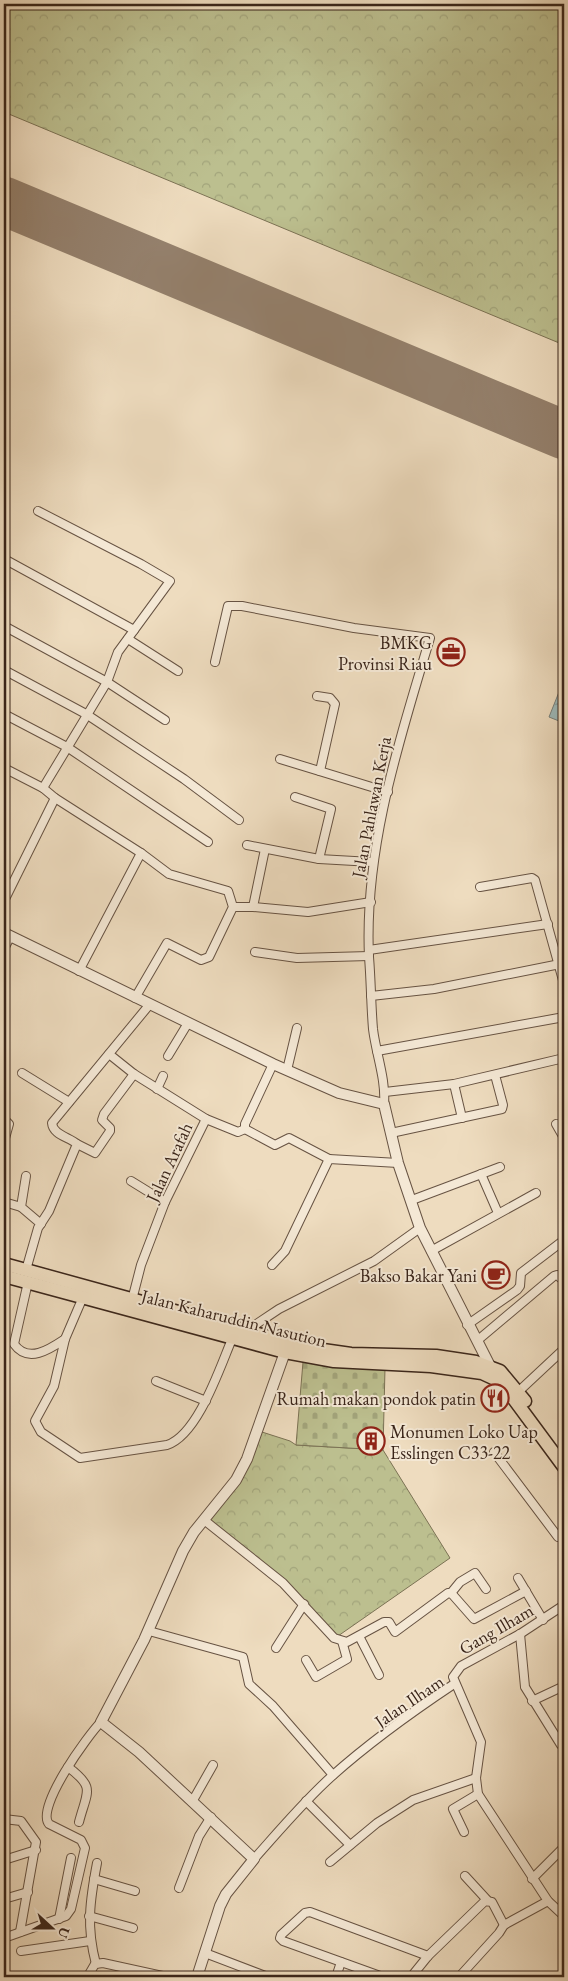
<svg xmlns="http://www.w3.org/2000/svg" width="568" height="1981" font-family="'EB Garamond',serif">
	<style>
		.forest { fill: url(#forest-crowns); stroke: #7b7254 }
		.cemetery { fill: url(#cemetery-stones); stroke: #7b7254 }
		.water { fill: url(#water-ripples); stroke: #757e7a }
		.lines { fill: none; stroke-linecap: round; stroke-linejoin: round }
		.runway { stroke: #94806c; stroke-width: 49 }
		.minor-casing { stroke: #675343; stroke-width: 10 }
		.tertiary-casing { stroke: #675343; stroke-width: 12 }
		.trunk-casing { stroke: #3a251a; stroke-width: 15 }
		.minor { stroke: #f4e8d5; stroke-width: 8 }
		.tertiary { stroke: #f4e8d5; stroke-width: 10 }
		.trunk { stroke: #eedcbf; stroke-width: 12 }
		.labels { text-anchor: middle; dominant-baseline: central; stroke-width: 4; stroke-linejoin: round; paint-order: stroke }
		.poi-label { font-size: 18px; fill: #3a251a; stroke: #f4e8d5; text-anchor: end }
		.street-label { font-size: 18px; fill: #3a251a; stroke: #f4e8d5 }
	</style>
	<defs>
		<pattern id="forest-crowns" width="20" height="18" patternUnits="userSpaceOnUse" patternTransform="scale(1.25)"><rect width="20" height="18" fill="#bcbf8f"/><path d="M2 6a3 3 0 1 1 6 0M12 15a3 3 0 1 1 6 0" fill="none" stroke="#a2a47b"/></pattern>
		<pattern id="cemetery-stones" width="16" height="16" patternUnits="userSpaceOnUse" patternTransform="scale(1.25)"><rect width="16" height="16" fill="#bcbf8f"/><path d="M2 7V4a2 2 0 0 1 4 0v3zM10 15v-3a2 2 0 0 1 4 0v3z" fill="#a2a47b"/></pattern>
		<pattern id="water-ripples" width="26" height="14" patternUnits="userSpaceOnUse" patternTransform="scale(1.25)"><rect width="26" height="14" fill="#9cb9ba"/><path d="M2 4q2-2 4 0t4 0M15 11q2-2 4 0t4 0" fill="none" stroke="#809696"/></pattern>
	</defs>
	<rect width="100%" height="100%" fill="#eedcbf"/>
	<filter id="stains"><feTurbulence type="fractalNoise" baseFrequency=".004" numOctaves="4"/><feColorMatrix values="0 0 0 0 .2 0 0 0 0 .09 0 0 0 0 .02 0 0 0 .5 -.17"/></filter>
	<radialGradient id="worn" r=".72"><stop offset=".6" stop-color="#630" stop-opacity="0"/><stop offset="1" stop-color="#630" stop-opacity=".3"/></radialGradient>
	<!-- forest -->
	<g class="forest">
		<path d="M4 4H564V345L4 112Z"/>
		<path d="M262 1432 290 1441 296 1445 383 1450 450 1558 338 1636 286 1581 210 1520Z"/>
	</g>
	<!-- cemetery -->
	<path class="cemetery" d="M303 1362 385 1368 383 1450 296 1445Z"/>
	<!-- water -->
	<path class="water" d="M559 692 564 694V723L549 717Z"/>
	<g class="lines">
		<!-- runway -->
		<path class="runway" d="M4 201 564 435"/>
		<!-- minor casing -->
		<g class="minor-casing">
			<g id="minor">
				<path d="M38 511 141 564 170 581 118 652 107 682 43 788"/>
				<path d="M6 560 134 630"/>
				<path d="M4 626 107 682 165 720"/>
				<path d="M128 639 178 671"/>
				<path d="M215 662 228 606H242L354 628 430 638C399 742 364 848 369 957 371 981 371 1005 373 1029 376 1054 386 1079 384 1104"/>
				<path d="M4 670 86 714 184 779 239 820"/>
				<path d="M317 696 330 698 335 704 320 771"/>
				<path d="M4 714 67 747 208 842"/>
				<path d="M280 759 388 792"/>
				<path d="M4 768 43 788 55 798 141 853 169 874 228 891 233 907 209 957 201 960 167 943 135 998"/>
				<path d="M295 797 331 809 319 859"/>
				<path d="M247 845 319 859 372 862"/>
				<path d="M480 887 532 878 535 880 564 984"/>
				<path d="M4 901 55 798"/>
				<path d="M233 907H253L308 912 371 902"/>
				<path d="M253 907 265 849"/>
				<path d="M4 949 10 937"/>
				<path d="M369 950 548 924"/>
				<path d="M255 952 297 958 369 956"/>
				<path d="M79 971 141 853"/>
				<path d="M371 996 434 989 560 964"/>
				<path d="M377 1051 564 1017"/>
				<path d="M109 1054 134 1074 206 1119 238 1132 245 1129"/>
				<path d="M168 1056 188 1023"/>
				<path d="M273 1064 245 1124V1129L275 1145 289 1138 329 1159"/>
				<path d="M287 1070 297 1028"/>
				<path d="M22 1073 69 1102"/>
				<path d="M454 1084 462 1118"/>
				<path d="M157 1089 163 1076"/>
				<path d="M385 1092 454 1084 564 1058"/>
				<path d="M4 1119 9 1124 4 1142"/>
				<path d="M556 1124 564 1138"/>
				<path d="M391 1133 502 1109 503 1105 495 1075"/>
				<path d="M77 1144 95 1153 110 1131V1128L102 1120 104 1114 134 1074"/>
				<path d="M481 1174 498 1213"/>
				<path d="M26 1176 21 1207 41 1224"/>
				<path d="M131 1181 165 1202"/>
				<path d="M412 1200 500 1167"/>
				<path d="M4 1202 21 1207"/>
				<path d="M431 1251 536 1193"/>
				<path d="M272 1265 285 1251 329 1159 398 1163"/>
				<path d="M26 1270 38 1228 49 1211 77 1144C69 1137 53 1135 52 1123L150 1004"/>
				<path d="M28 1282 14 1344C28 1364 50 1349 65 1339"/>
				<path d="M83 1297 65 1339 54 1386 35 1421 41 1432 80 1458 167 1445C198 1435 220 1367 232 1339"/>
				<path d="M132 1300 141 1265 165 1202 206 1119"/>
				<path d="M467 1325 517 1290 520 1286 521 1273 564 1240"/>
				<path d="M246 1331 279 1309 374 1261 420 1228"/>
				<path d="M478 1340 554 1276 557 1275 564 1281"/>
				<path d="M156 1381 206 1401"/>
				<path d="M518 1392 564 1349"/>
				<path d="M494 1452 558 1537 564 1531"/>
				<path d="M204 1520 283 1583 334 1638 347 1642 384 1622H389L395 1632 448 1593 452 1594 474 1619 526 1591"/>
				<path d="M518 1578 543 1620"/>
				<path d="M451 1593 460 1582 475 1573 486 1589"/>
				<path d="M564 1605 520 1634 461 1666 453 1677 481 1742 476 1778 478 1794 548 1901 564 1916"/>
				<path d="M149 1631 243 1657 249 1684 273 1706 333 1775"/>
				<path d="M520 1634 525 1687 561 1745 564 1744"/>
				<path d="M359 1636 379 1675"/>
				<path d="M276 1648 304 1604"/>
				<path d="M306 1660 316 1677 347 1659 342 1641"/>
				<path d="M532 1701 564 1686"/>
				<path d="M68 1767C96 1788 87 1791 79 1822"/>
				<path d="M306 1801 350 1845"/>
				<path d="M192 1802 213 1765"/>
				<path d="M4 1819 21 1821 36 1842 20 1932"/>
				<path d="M464 1832 453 1809 478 1794"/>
				<path d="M254 1859C279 1831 304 1801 332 1776 370 1742 412 1712 454 1684"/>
				<path d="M4 1860 36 1850"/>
				<path d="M330 1862 377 1823 413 1800 476 1778"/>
				<path d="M465 1876 488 1901"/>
				<path d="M94 1879 135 1891"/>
				<path d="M532 1879 564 1847"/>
				<path d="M179 1888 199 1836 211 1817"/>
				<path d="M4 1899 28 1892"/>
				<path d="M89 1916 133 1928"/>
				<path d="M59 1919 71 1858"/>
				<path d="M504 1925 548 1901"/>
				<path d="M4 1938 66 1916 71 1909 85 1848 81 1840 49 1824C35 1808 88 1735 101 1722"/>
				<path d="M21 1951 90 1941"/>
				<path d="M205 1953 268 1977"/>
				<path d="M96 1964C86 1927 90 1900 97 1863"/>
				<path d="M76 1977 88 1976 95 1964 103 1963 167 1977"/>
				<path d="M336 1977 341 1962"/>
				<path d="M383 1977 283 1941 280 1938 281 1935 305 1913 310 1912 428 1956"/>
				<path d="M411 1977 428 1956 485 1901 492 1902 504 1925"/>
				<path d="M459 1977 499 1933 504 1925"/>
			</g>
		</g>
		<!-- tertiary casing -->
		<g class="tertiary-casing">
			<g id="tertiary">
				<path d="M4 933 273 1064 339 1093 384 1104 398 1163 420 1228 490 1366V1370"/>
				<path d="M197 1977 220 1906 226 1894 254 1859 139 1752 101 1722 144 1640 183 1551 194 1532 236 1480 247 1459 285 1352"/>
			</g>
		</g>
		<!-- trunk casing -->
		<g class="trunk-casing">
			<g id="trunk">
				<path d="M4 1264 309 1348 351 1354 436 1356 476 1362 500 1371 525 1401"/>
				<path d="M4 1276 285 1352 334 1361 431 1366 482 1373 495 1379 513 1398 564 1467"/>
			</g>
		</g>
		<!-- minor -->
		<use href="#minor" class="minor"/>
		<!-- tertiary -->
		<use href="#tertiary" class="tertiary"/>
		<!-- trunk -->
		<use href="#trunk" class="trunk"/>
	</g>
	<!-- icons -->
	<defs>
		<g id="office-ring" transform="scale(1.4375)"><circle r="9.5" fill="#f4e8d5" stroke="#8f2418" stroke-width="1.5"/><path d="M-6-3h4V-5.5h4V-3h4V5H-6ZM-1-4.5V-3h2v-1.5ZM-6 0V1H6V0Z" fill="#8f2418"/></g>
		<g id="cafe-ring" transform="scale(1.4375)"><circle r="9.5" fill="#f4e8d5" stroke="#8f2418" stroke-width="1.5"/><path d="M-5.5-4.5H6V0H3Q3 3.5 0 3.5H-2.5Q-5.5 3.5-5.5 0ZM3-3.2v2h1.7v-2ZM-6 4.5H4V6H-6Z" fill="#8f2418"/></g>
		<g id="restaurant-ring" transform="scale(1.4375)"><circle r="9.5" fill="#f4e8d5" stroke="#8f2418" stroke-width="1.5"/><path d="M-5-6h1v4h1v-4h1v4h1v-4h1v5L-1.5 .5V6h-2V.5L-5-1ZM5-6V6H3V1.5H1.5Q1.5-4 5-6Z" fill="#8f2418"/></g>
		<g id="building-ring" transform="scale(1.4375)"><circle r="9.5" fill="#f4e8d5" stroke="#8f2418" stroke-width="1.5"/><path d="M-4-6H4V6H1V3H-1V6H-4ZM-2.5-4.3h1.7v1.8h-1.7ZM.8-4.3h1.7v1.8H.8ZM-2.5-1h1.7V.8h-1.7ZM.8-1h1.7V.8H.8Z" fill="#8f2418"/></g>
	</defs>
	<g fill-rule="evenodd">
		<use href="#office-ring" x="451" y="652"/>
		<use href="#cafe-ring" x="496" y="1275"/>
		<use href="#restaurant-ring" x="495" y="1398"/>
		<use href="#building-ring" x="371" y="1441"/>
	</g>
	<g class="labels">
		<!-- poi labels -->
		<g class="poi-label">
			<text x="432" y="642">BMKG<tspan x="432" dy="21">Provinsi Riau</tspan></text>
			<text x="477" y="1275">Bakso Bakar Yani</text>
			<text x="476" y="1398">Rumah makan pondok patin</text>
			<text x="390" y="1431" text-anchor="start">Monumen Loko Uap<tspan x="390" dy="21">Esslingen C33-22</tspan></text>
		</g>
		<!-- street labels -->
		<g class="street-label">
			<text transform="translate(371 807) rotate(-79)">Jalan Pahlawan Kerja</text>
			<text transform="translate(169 1162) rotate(-65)">Jalan Arafah</text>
			<text transform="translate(234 1318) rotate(14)">Jalan Kaharuddin Nasution</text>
			<text transform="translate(496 1629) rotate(-30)">Gang Ilham</text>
			<text transform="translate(409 1701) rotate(-34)">Jalan Ilham</text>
		</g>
	</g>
	<!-- margin -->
	<rect width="568" height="1981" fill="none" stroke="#eedcbf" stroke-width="20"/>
	<rect x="5" y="5" width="558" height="1971" fill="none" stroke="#3a251a" stroke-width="2.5"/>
	<rect x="10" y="10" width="548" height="1961" fill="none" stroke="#3a251a"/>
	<!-- north arrow -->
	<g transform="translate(52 1928) rotate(111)" stroke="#f4e8d5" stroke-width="4" paint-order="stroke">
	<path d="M0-4L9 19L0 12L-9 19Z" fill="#3a251a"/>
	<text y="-8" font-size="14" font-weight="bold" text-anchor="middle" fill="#3a251a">U</text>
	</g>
	<rect width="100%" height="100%" filter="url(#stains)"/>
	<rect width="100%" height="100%" fill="url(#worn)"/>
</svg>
